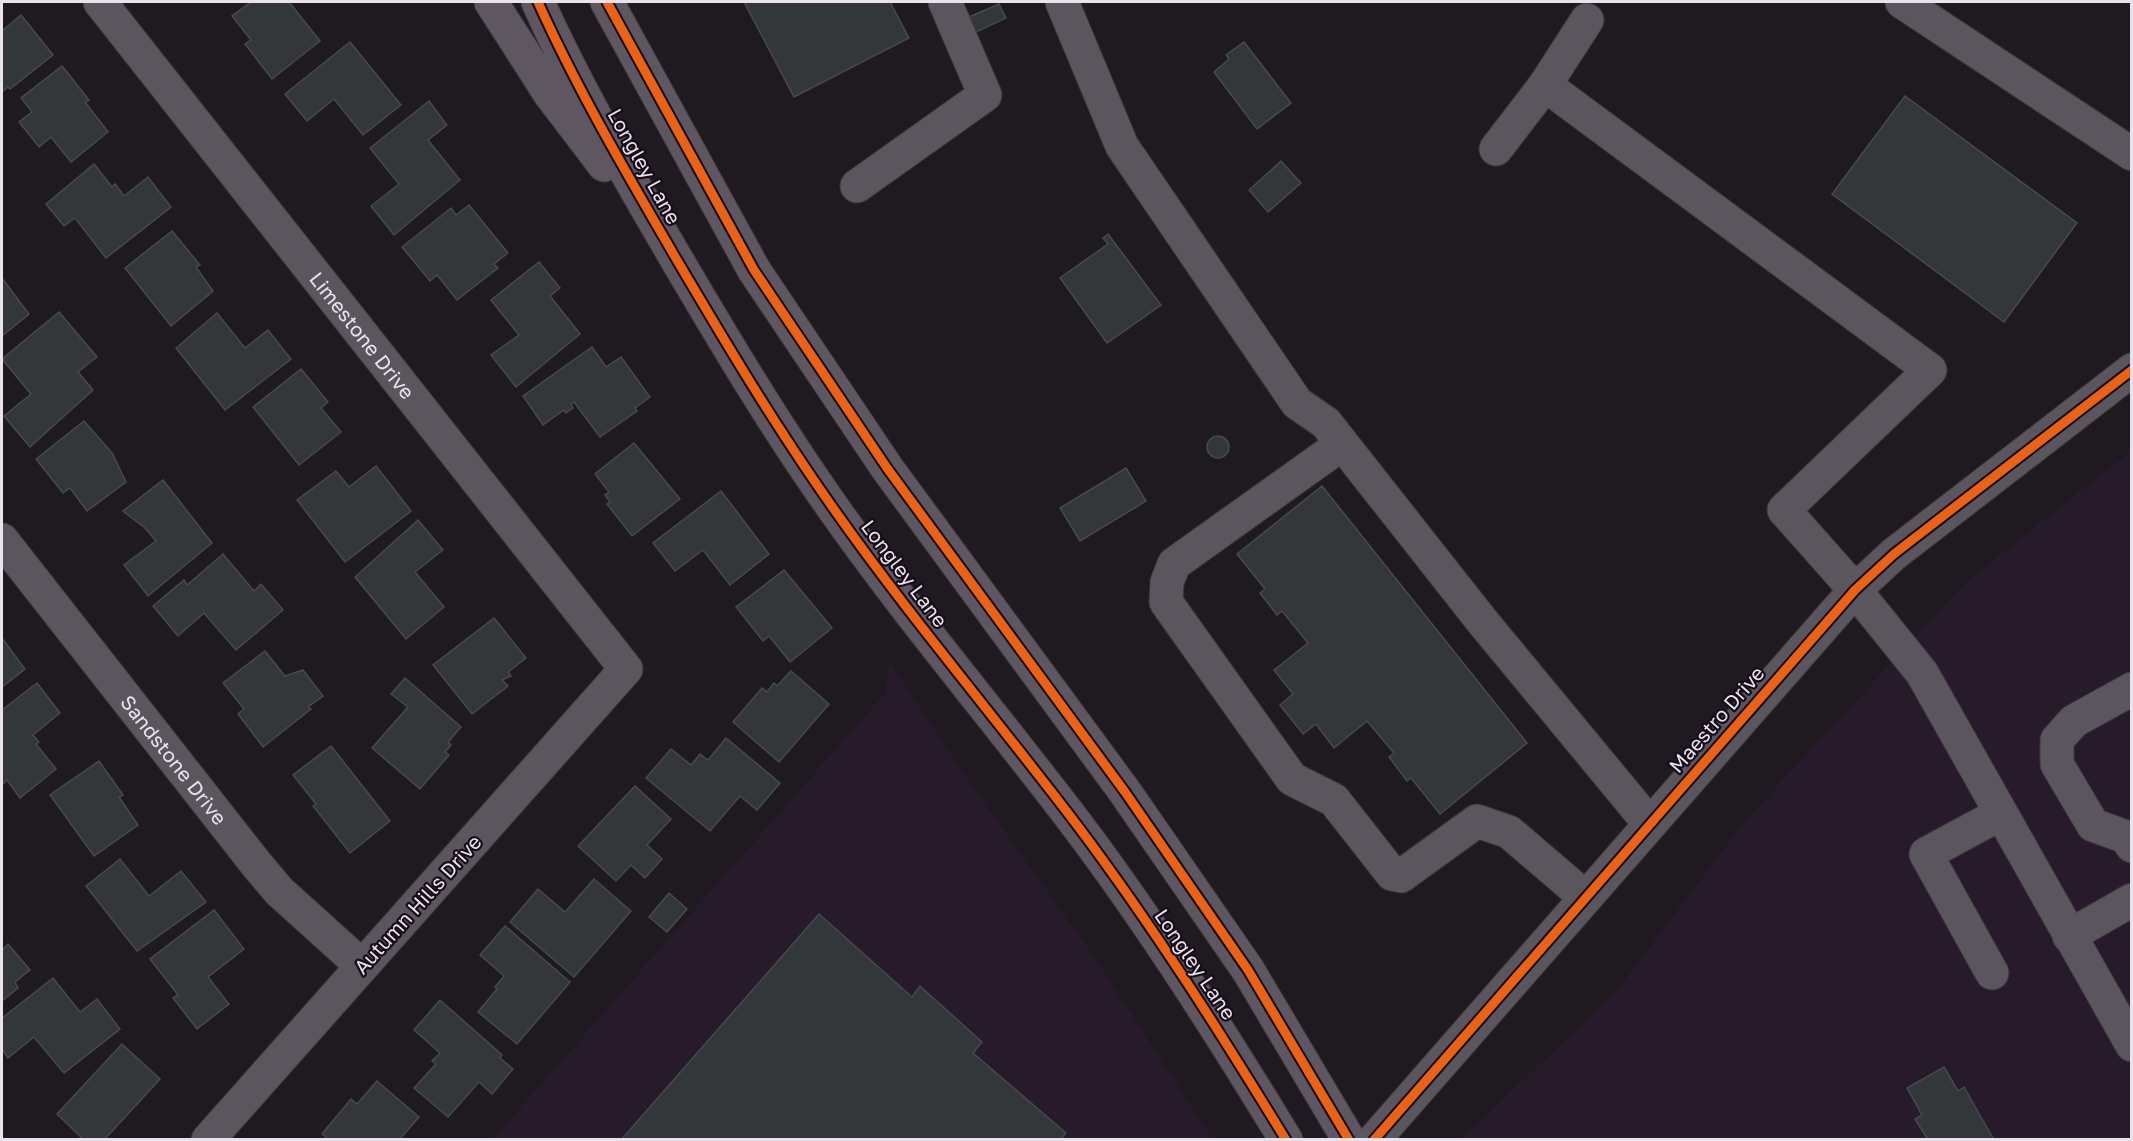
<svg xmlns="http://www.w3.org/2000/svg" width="2133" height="1141" font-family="'Golos Text',sans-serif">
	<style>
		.built { fill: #261a2b }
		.building { fill: #34373a; stroke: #48494c; stroke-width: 1.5 }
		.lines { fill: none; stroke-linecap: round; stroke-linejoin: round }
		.minor-casing { stroke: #3b373c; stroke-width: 35 }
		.major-casing { stroke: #3b373c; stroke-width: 35 }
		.minor { stroke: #5b565e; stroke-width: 33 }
		.major { stroke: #5e5661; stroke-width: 33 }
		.cycleway-casing { stroke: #170d1a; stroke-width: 13 }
		.cycleway { stroke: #ea6118; stroke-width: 9 }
		.labels { text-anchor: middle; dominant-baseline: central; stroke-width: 4.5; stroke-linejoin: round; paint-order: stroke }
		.street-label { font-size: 20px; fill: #eae3ed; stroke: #170d1a }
	</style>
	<rect width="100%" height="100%" fill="#1f1a20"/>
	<!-- built -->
	<g class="built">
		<path d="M2131 451V1139L1460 1140 1614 994 1745 821 1965 583Z"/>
		<path d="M889 660 966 777 1092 954 1213 1139 492 1140 886 692Z"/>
	</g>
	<!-- building -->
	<g class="building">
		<path d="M251 2H289L320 41 272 79 245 44 251 40 232 16Z"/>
		<path d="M744 2H890L909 38 794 97Z"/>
		<path d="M999 4 1006 18 976 32 969 17Z"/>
		<path d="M21 15 53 55 10 89 8 87 2 92V31Z"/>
		<path d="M350 42 401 105 363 135 334 99 307 121 285 94Z"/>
		<path d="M1244 42 1291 103 1257 129 1214 72 1229 59 1226 55Z"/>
		<path d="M62 66 89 100 85 102 108 132 71 162 51 137 39 147 19 122 32 112 21 98Z"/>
		<path d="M1905 96 2077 223 2004 322 1832 194Z"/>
		<path d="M429 101 447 125 428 140 460 180 394 235 371 206 399 184 370 148Z"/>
		<path d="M1281 161 1301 183 1268 212 1249 190Z"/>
		<path d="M94 164 112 187 115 184 124 196 148 177 171 207 106 258 75 218 64 226 46 204Z"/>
		<path d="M469 205 508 253 494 264 498 268 457 300 437 275 430 281 402 247 451 208 456 215Z"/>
		<path d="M172 231 200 265 196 267 213 291 171 326 125 268Z"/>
		<path d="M1108 234 1161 305 1107 343 1060 278 1108 244 1103 238Z"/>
		<path d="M539 262 560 288 550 296 580 334 516 387 491 355 519 335 491 300Z"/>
		<path d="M2 278 29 314 2 336Z"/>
		<path d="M59 312 97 357 78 372 93 390 30 447 4 416 31 394 2 359Z"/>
		<path d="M217 313 245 348 268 330 291 359 225 410 176 348Z"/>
		<path d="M592 347 606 367 621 357 650 397 635 408 637 411 600 437 574 402 571 404 573 408 566 413 564 410 543 425 523 396Z"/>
		<path d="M301 369 328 402 321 408 341 432 299 465 253 407Z"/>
		<path d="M84 421 112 453 126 482 87 511 70 488 63 493 36 459Z"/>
		<circle cx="1218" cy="447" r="11"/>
		<path d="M634 443 680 499 632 536 607 504 610 502 605 495 609 492 595 474Z"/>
		<path d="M376 466 411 511 345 562 297 500 336 471 349 487Z"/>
		<path d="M1126 468 1146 501 1080 541 1060 508Z"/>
		<path d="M163 480 212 543 148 596 124 565 156 541 145 528 123 511Z"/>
		<path d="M1322 486 1527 743 1440 814 1411 778 1407 781 1389 757 1394 753 1367 721 1334 748 1316 724 1303 734 1280 705 1293 694 1274 670 1308 643 1282 611 1277 615 1260 593 1265 589 1237 554Z"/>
		<path d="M721 491 769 554 730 585 703 550 675 571 653 543Z"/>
		<path d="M418 520 443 550 415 572 444 607 406 639 355 577Z"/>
		<path d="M223 554 254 591 261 584 283 610 236 650 204 613 178 636 153 606 184 580 187 585Z"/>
		<path d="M784 570 832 628 790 662 769 636 763 641 736 607Z"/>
		<path d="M494 618 526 658 508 672 511 676 502 680 508 686 472 714 433 665Z"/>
		<path d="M2 638 25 669 2 687Z"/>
		<path d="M265 651 285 676 303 670 323 696 308 707 311 709 263 747 238 714 244 709 223 683Z"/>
		<path d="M791 671 829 704 779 762 733 722 762 688 767 692 774 683 777 686Z"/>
		<path d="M405 678 461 727 448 742 451 745 445 752 449 755 420 789 372 748 408 707 391 694Z"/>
		<path d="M37 683 60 713 33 735 39 742 36 744 56 769 20 798 7 780 2 785V710Z"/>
		<path d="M726 738 780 783 757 810 740 796 710 831 646 778 671 749 691 765 700 754 708 760Z"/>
		<path d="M331 746 390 821 350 853 313 806 316 804 293 775Z"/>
		<path d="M99 761 123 795 119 797 138 825 94 856 50 795Z"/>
		<path d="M635 786 671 819 647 845 662 859 645 878 631 865 616 881 578 846Z"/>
		<path d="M120 859 149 896 181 871 206 902 137 951 86 886Z"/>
		<path d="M594 879 631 911 574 977 510 922 538 889 565 912Z"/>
		<path d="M669 893 687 909 667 932 649 917Z"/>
		<path d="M214 910 244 949 208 977 229 1004 197 1029 173 998 178 995 150 959Z"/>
		<path d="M819 914 912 997 920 986 982 1042 973 1053 1066 1133 1060 1140H621Z"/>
		<path d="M505 926 570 982 517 1044 478 1012 497 989 495 987 504 976 480 955Z"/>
		<path d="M8 944 30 970 15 982 18 988 2 1001V950Z"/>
		<path d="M53 978 80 1012 97 999 120 1029 64 1073 34 1037 8 1058 2 1049V1018Z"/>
		<path d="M440 1000 502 1055 500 1058 513 1069 492 1094 479 1082 448 1117 414 1088 436 1064 432 1061 440 1053 414 1030Z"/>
		<path d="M122 1044 160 1079 104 1140H84L57 1114Z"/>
		<path d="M1944 1067 1958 1091 1964 1087 1994 1140H1928L1915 1119 1922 1115 1907 1088Z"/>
		<path d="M377 1081 419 1117 399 1140H329L322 1134 351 1099 357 1104Z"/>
	</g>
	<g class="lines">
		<!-- minor casing -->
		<g class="minor-casing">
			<g id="minor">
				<path id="s1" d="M100 2 626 669 208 1140"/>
				<path d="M1062 2 1122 146 1297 403 1326 423 1482 621 1649 823"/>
				<path d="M1902 2 2132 154"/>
				<path d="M1545 85 1930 370 1784 510 1855 590 1922 673 2132 1045"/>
				<path d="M1496 149 1545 85 1587 20"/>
				<path d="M857 186 985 95 945 2"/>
				<path d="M1342 444 1174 564 1167 582 1166 602 1292 779 1334 800 1392 874 1401 876 1477 821 1509 832 1585 897"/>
				<path id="s2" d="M2 540 257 865 279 891 362 966"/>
				<path d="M2132 689 2074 721 2057 740V764L2093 825 2126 837 2132 846"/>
				<path d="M2069 936 2132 900"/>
				<path d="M1992 973 1926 854 2000 814"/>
				<path d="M1374 1140 1855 590 1894 554 2132 370"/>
			</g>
		</g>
		<!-- major casing -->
		<g class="major-casing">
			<g id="major">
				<path d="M491 2 550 94 604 165"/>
				<path d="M538 2C577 89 626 172 674 255 724 340 774 424 831 505 908 615 996 718 1077 825 1153 926 1220 1032 1286 1140"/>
				<path d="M607 2 754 270 887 468 1125 792 1248 970 1349 1140"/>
			</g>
		</g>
		<!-- minor -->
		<use href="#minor" class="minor"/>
		<!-- major -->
		<use href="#major" class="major"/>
		<!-- cycleway casing -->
		<g class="cycleway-casing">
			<g id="cycleway">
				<path d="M538 2C577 89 626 172 674 255 724 340 774 424 831 505 908 615 996 718 1077 825 1153 926 1220 1032 1286 1140"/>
				<path d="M607 2 754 270 887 468 1125 792 1248 970 1349 1140"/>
				<path d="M1374 1140 1855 590 1894 554 2132 370"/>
			</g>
		</g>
		<!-- cycleway -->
		<use href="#cycleway" class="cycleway"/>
	</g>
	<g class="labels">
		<!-- street labels -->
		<g class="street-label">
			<text transform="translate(645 166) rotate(61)">Longley Lane</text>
			<text stroke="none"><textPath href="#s1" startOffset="424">Limestone Drive</textPath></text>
			<text transform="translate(905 573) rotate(53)">Longley Lane</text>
			<text transform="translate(1716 719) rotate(-49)">Maestro Drive</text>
			<text stroke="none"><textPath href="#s2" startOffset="279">Sandstone Drive</textPath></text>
			<text transform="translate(417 904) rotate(-48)">Autumn Hills Drive</text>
			<text transform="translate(1196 964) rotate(56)">Longley Lane</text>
		</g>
	</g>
	<!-- border -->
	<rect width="2133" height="1141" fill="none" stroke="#eae3ed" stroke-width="6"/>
</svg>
